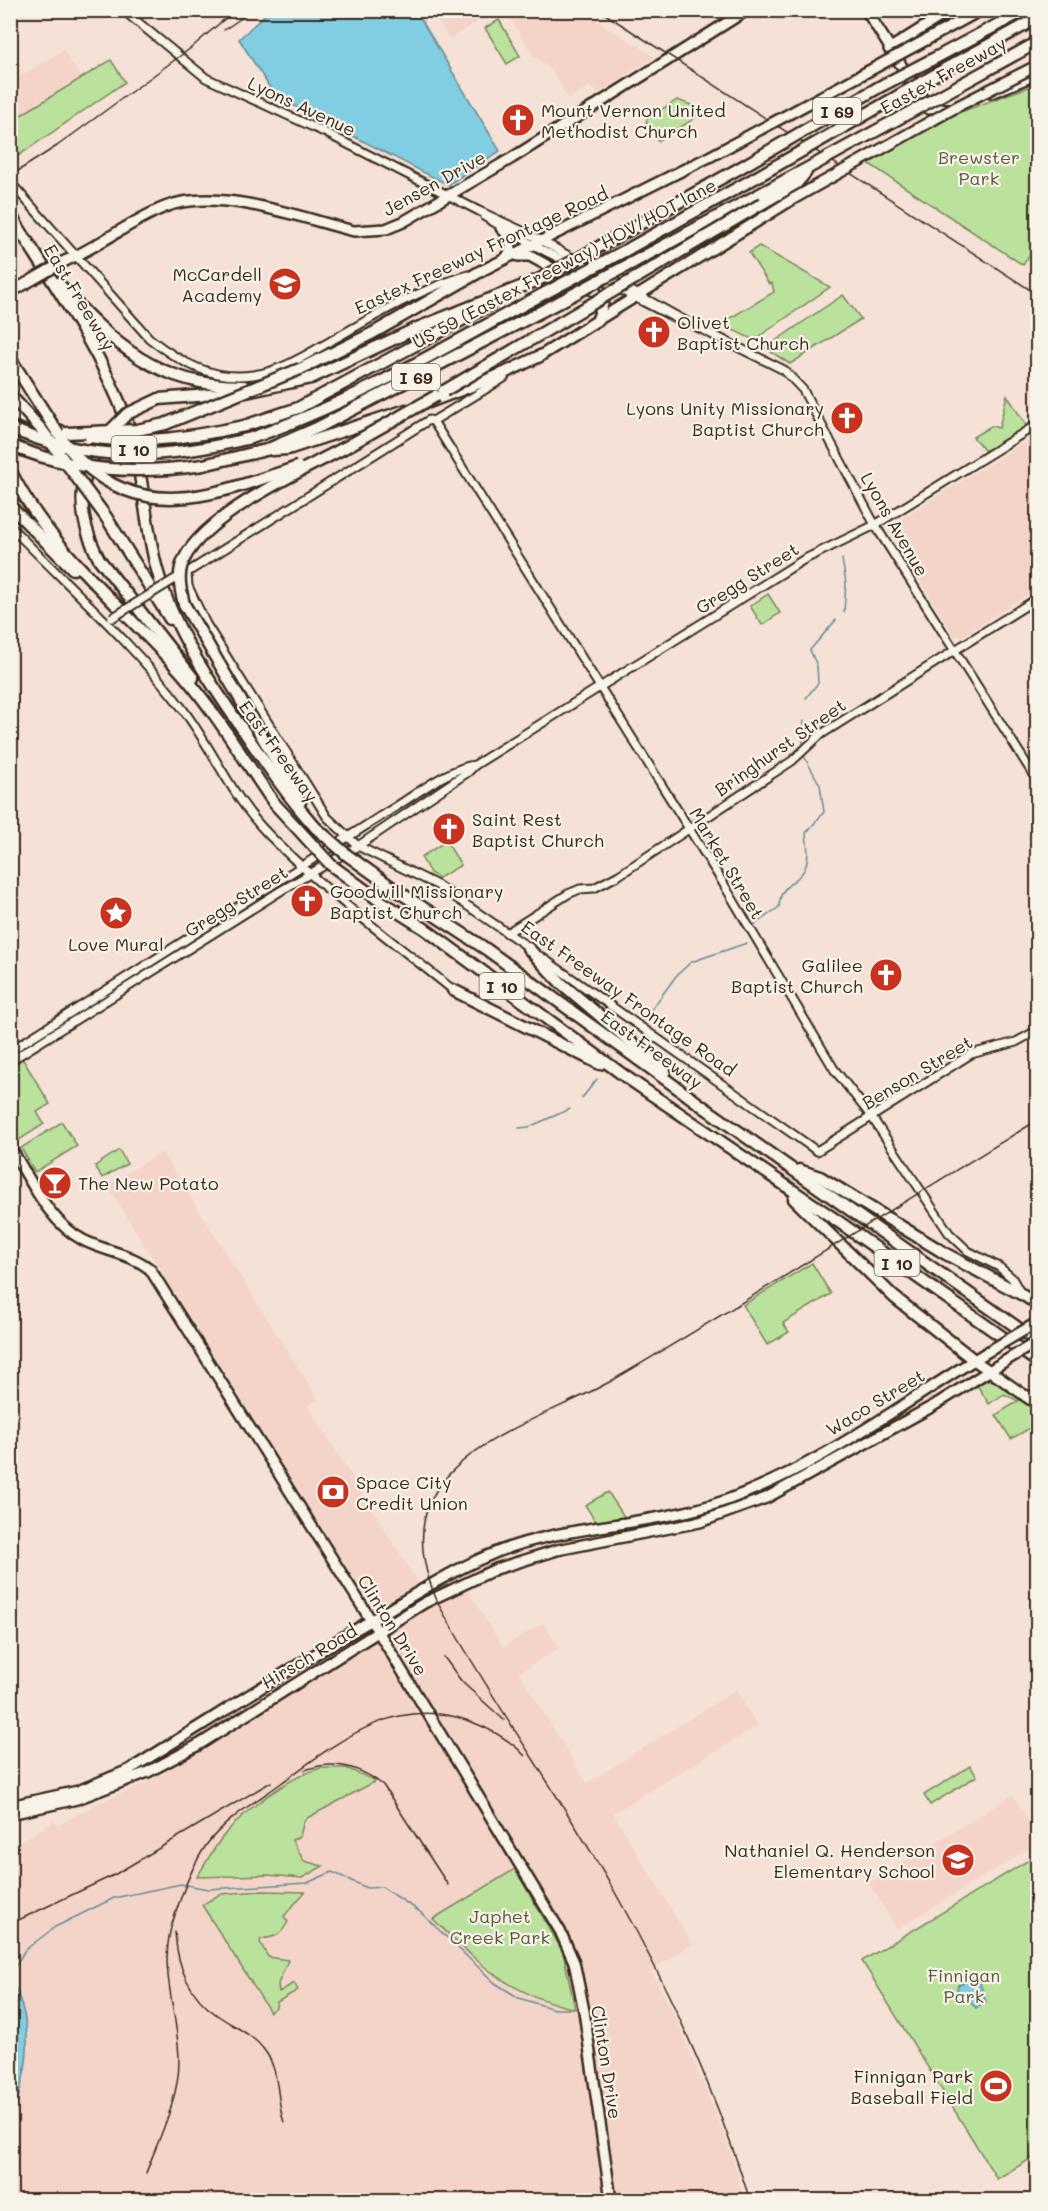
<svg xmlns="http://www.w3.org/2000/svg" width="1048" height="2211" font-family="Mali,sans-serif">
	<style>
		.built { fill: #f4d4c9 }
		.green { fill: #bbe29d; stroke: #7b865e; stroke-width: 1.5 }
		.water { fill: #81cde1; stroke: #658c93; stroke-width: 1.5 }
		.lines { fill: none; stroke-linecap: round; stroke-linejoin: round }
		.stream { stroke: #658c93; stroke-width: 1.5 }
		.minor-casing { stroke: #3b2a1e; stroke-width: 11 }
		.major-casing { stroke: #3b2a1e; stroke-width: 14 }
		.highway-casing { stroke: #3b2a1e; stroke-width: 15 }
		.minor { stroke: #f7f3e8; stroke-width: 7 }
		.major { stroke: #f7f3e8; stroke-width: 9 }
		.highway { stroke: #f7f3e8; stroke-width: 10 }
		.rail { stroke: #3b2a1e; stroke-width: 1.5 }
		.minor-bridge-casing { stroke: #3b2a1e; stroke-width: 11; stroke-linecap: butt }
		.major-bridge-casing { stroke: #3b2a1e; stroke-width: 14; stroke-linecap: butt }
		.highway-bridge-casing { stroke: #3b2a1e; stroke-width: 15; stroke-linecap: butt }
		.minor-bridge { stroke: #f7f3e8; stroke-width: 7 }
		.major-bridge { stroke: #f7f3e8; stroke-width: 9 }
		.highway-bridge { stroke: #f7f3e8; stroke-width: 10 }
		.labels { text-anchor: middle; dominant-baseline: central; stroke-width: 4.5; stroke-linejoin: round; paint-order: stroke }
		.shield { fill: #f7f3e8; stroke: #73665b; stroke-width: 1.5 }
		.shield-label { font-size: 16px; font-weight: bold; fill: #3b2a1e }
		.street-label { font-size: 18px; fill: #3b2a1e; stroke: #f7f3e8 }
		.poi-label { font-size: 18px; fill: #3b2a1e; stroke: #f7f3e8; text-anchor: start }
		.park-label { font-size: 18px; fill: #5b583e; stroke: #f7f3e8 }
	</style>
	<rect width="100%" height="100%" fill="#f5e1d6"/>
	<filter id="ink" filterUnits="userSpaceOnUse"><feTurbulence type="fractalNoise" baseFrequency=".0167" numOctaves="2"/><feDisplacementMap in="SourceGraphic" scale="12" xChannelSelector="R" yChannelSelector="G"/><feConvolveMatrix kernelMatrix="1 2 1 2 8 2 1 2 1" color-interpolation-filters="sRGB"/></filter>
	<g filter="url(#ink)">
		<!-- built -->
		<g class="built">
			<path d="M431 11H496L449 39Z"/>
			<path d="M506 11H582L655 57 598 93 590 86 569 99 551 70 532 54Z"/>
			<path d="M63 50 81 78 11 121V82Z"/>
			<path d="M1030 439 1037 444V589L962 636H954L890 532 892 524Z"/>
			<path d="M162 1152 318 1399 308 1406 432 1605 465 1586 503 1647 543 1623 559 1648 519 1673 587 1783 736 1690 758 1726 613 1813 692 1944 651 1971 675 2016 728 2144 745 2200H11L10 2118 24 2084 17 1993 11 1979V1847L54 1821 58 1826 96 1804 146 1783 388 1634 107 1185Z"/>
			<path d="M1013 1795 1037 1835V1844L897 1929 869 1883Z"/>
		</g>
		<!-- green -->
		<g class="green">
			<path d="M499 20 520 56 507 64 485 28Z"/>
			<path d="M111 60 125 82 12 160 11 121Z"/>
			<path d="M1034 85 1038 91 1037 251 1029 256 1023 265 868 163 958 113Z"/>
			<path d="M677 100 694 106 699 112 694 119 658 141 646 122 647 118Z"/>
			<path d="M759 246 830 287 754 340 720 324 774 292 772 283 769 284 749 253Z"/>
			<path d="M843 295 861 319 790 364 765 348Z"/>
			<path d="M1007 395 1027 427 990 450H984L973 437 991 426 999 428Z"/>
			<path d="M768 594 780 613 762 625 750 606Z"/>
			<path d="M446 841 461 865 439 878 430 873 421 857Z"/>
			<path d="M22 1058 50 1104 37 1112 44 1124 16 1142 11 1132V1065Z"/>
			<path d="M62 1122 77 1146 35 1172 21 1148Z"/>
			<path d="M119 1150 127 1164 102 1178 95 1166Z"/>
			<path d="M812 1263 831 1294 783 1323 789 1332 767 1345 743 1305Z"/>
			<path d="M987 1380 994 1381 1037 1411V1424L1011 1439 996 1415 1018 1401 1004 1394 989 1404 977 1385Z"/>
			<path d="M608 1492 625 1518 596 1522 585 1505Z"/>
			<path d="M970 1766 977 1776 930 1805 924 1795Z"/>
			<path d="M321 1768H346L376 1781 309 1817 304 1821 300 1836 292 1840 304 1861 323 1866 302 1878 268 1875 197 1877C206 1863 214 1847 225 1834 246 1809 290 1776 321 1768Z"/>
			<path d="M1037 1855V2155L997 2179 862 1961Z"/>
			<path d="M515 1869 563 1952 575 2009C506 1993 482 1966 433 1919Z"/>
			<path d="M262 1891 305 1892 284 1916 288 1922C280 1936 276 1937 261 1939L260 1942 268 1957 288 1960 278 1984 279 1992 294 1983 298 1990 277 2002 276 2007 270 2012 202 1905 220 1894Z"/>
		</g>
		<!-- water -->
		<g class="water">
			<path d="M270 10 416 11 500 151 448 185 275 96 239 39Z"/>
			<path d="M974 1976 978 1977 986 2002 976 2008 957 1989 958 1985Z"/>
			<path d="M11 1979C36 2027 29 2071 11 2118Z"/>
		</g>
		<g class="lines">
			<!-- stream -->
			<g class="stream">
				<path d="M842 559 846 583 844 612"/>
				<path d="M806 698 818 683 817 666 810 650 836 620"/>
				<path d="M803 743 804 721"/>
				<path d="M754 925 779 907C780 882 798 884 805 868 810 857 807 845 806 833L824 812 820 785 804 756"/>
				<path d="M644 1020 676 976 691 962 747 943"/>
				<path d="M582 1098 597 1079"/>
				<path d="M519 1128 529 1127 570 1109"/>
				<path d="M10 1975 25 1950 55 1927 114 1898 181 1884 208 1889 307 1883 332 1872 367 1888 382 1887 419 1911 495 1983 519 1998 554 2009H569"/>
			</g>
			<!-- minor casing -->
			<g class="minor-casing">
				<g id="minor">
					<path d="M123 10 206 78 324 132 479 211 533 236 689 323 784 370 803 390 875 525 1038 782"/>
					<path d="M10 182 149 338C179 362 213 381 253 375 283 371 311 352 336 338 378 314 422 288 468 275"/>
					<path d="M485 217 535 246 679 320"/>
					<path d="M433 421 720 878 834 1069 871 1116 949 1233 968 1251 999 1267 1012 1278 1021 1294"/>
					<path d="M10 526C68 586 132 642 182 708 213 749 232 798 269 835 325 892 391 940 453 990"/>
					<path d="M187 573 188 586 206 624 327 817 358 846 437 885 531 949"/>
					<path d="M183 575 429 420 433 421 504 378"/>
					<path d="M507 933 568 894 580 889 594 888 619 875 792 761 820 735 1038 598"/>
					<path d="M540 956 817 1151 971 1054 1016 1042 1038 1030"/>
					<path d="M10 1051 389 811C413 797 448 768 475 765"/>
					<path d="M10 1061 282 890 358 846 468 772 475 765 803 560 875 525 1038 424"/>
				</g>
			</g>
			<!-- major casing -->
			<g class="major-casing">
				<g id="major">
					<path d="M866 10 929 109H950"/>
					<path d="M926 40 981 10"/>
					<path d="M889 49 951 10"/>
					<path d="M991 93 1038 74"/>
					<path d="M501 228C511 237 515 248 505 259"/>
					<path d="M518 256H530L596 292 603 304 597 320"/>
					<path d="M65 261C100 246 130 221 165 207 218 186 301 218 354 231L386 229 403 222 512 158 747 10"/>
					<path d="M481 271 711 156"/>
					<path d="M10 292 18 288"/>
					<path d="M540 356 793 199"/>
					<path d="M10 1147C30 1178 48 1222 83 1240 106 1252 130 1253 150 1269L384 1641 560 1931 574 1962 584 2011 611 2200"/>
					<path d="M1021 1294 1038 1305"/>
					<path d="M974 1360 1031 1400"/>
					<path d="M10 1806 78 1791 129 1770C205 1723 279 1676 355 1630 398 1605 439 1577 485 1557 560 1523 647 1528 724 1501 817 1468 900 1405 984 1354"/>
					<path d="M10 1814 77 1799 148 1772 200 1744 424 1603 496 1569 557 1550 700 1522 766 1498 933 1406 997 1366"/>
				</g>
			</g>
			<!-- highway casing -->
			<g class="highway-casing">
				<g id="highway">
					<path d="M937 57 1025 10"/>
					<path d="M945 69 1038 18"/>
					<path d="M958 86 1038 42"/>
					<path d="M763 203 796 184 806 172"/>
					<path d="M10 214C51 280 99 347 126 419 143 467 144 518 156 566 172 627 207 678 243 730 266 764 288 797 316 828"/>
					<path d="M628 249 755 178"/>
					<path d="M643 257 810 167"/>
					<path d="M579 258 738 169"/>
					<path d="M58 283C112 344 159 387 244 386"/>
					<path d="M10 358 41 407"/>
					<path d="M300 369 373 333 481 271"/>
					<path d="M159 399 246 392 311 378 415 329 538 280"/>
					<path d="M429 402 500 375 540 356"/>
					<path d="M10 413 61 431"/>
					<path d="M244 426 298 408 490 305"/>
					<path d="M251 438C355 402 450 344 547 292"/>
					<path d="M101 443C75 481 78 519 99 559L193 678"/>
					<path d="M272 450 288 449 406 410"/>
					<path d="M327 457 346 447"/>
					<path d="M203 465 266 450 319 427 563 300"/>
					<path d="M10 470C49 550 123 607 181 672 216 712 244 760 274 803"/>
					<path d="M10 506 73 569"/>
					<path d="M106 517 170 619"/>
					<path d="M253 721 300 802"/>
					<path d="M393 888 486 949 705 1108 1038 1342"/>
					<path d="M376 898 425 929 626 1077 839 1222 1038 1362"/>
					<path d="M528 948 561 983 665 1071"/>
					<path d="M453 990 600 1064"/>
					<path d="M799 1170 820 1177 946 1254 1021 1294"/>
					<path d="M794 1199 894 1297 974 1360"/>
					<path d="M1026 1396 1038 1399"/>
				</g>
			</g>
			<!-- minor -->
			<use href="#minor" class="minor"/>
			<!-- major -->
			<use href="#major" class="major"/>
			<!-- highway -->
			<use href="#highway" class="highway"/>
			<!-- rail -->
			<g class="rail">
				<path d="M599 10 1038 295"/>
				<path d="M224 30 253 10"/>
				<path d="M10 176 57 146 191 48 235 10"/>
				<path d="M444 1657 462 1682 504 1720"/>
				<path d="M305 1770C334 1759 359 1766 383 1785L448 1885"/>
				<path d="M10 1924 114 1875 271 1782"/>
				<path d="M175 1932C177 1965 189 1996 217 2015 234 2027 253 2034 265 2051 280 2071 276 2099 284 2122"/>
				<path d="M146 2173C159 2138 179 2099 179 2061 179 2012 156 1967 174 1918 182 1893 192 1865 207 1844 226 1819 255 1802 280 1784 339 1741 396 1693 472 1722 492 1730 511 1740 525 1756"/>
				<path d="M750 2200C716 2094 672 1993 617 1896 561 1797 494 1704 439 1605 421 1566 413 1522 440 1485 478 1434 559 1411 613 1380 756 1296 896 1206 1038 1120"/>
			</g>
			<!-- minor-bridge casing -->
			<g class="minor-bridge-casing">
				<path id="minor-bridge" d="M112 618 175 579"/>
			</g>
			<!-- major-bridge casing -->
			<g class="major-bridge-casing">
				<g id="major-bridge">
					<path d="M711 156 926 40"/>
					<path d="M793 199 956 107 1038 65"/>
					<path d="M18 288 65 261"/>
					<path d="M984 1354 1038 1322"/>
					<path d="M997 1366 1038 1341"/>
				</g>
			</g>
			<!-- highway-bridge casing -->
			<g class="highway-bridge-casing">
				<g id="highway-bridge">
					<path d="M810 167 958 86"/>
					<path d="M738 169 881 86 937 57"/>
					<path d="M755 178 945 69"/>
					<path d="M538 280 579 258"/>
					<path d="M547 292 628 249"/>
					<path d="M563 300 643 257"/>
					<path d="M444 391 763 203"/>
					<path d="M10 395 41 429 106 517"/>
					<path d="M41 407C53 425 65 447 82 462 148 525 223 491 298 467"/>
					<path d="M10 428C93 464 166 459 251 438"/>
					<path d="M67 433 137 430 165 424 300 369"/>
					<path d="M108 433 127 414 159 399"/>
					<path d="M90 437C143 445 191 437 244 426"/>
					<path d="M10 445C73 472 137 475 203 465"/>
					<path d="M346 447 436 396"/>
					<path d="M253 721 184 604C181 592 178 580 181 567 194 522 287 478 327 457"/>
					<path d="M274 803 331 865 376 898"/>
					<path d="M316 828 347 855 393 888"/>
				</g>
			</g>
			<!-- minor-bridge -->
			<use href="#minor-bridge" class="minor-bridge"/>
			<!-- major-bridge -->
			<use href="#major-bridge" class="major-bridge"/>
			<!-- highway-bridge -->
			<use href="#highway-bridge" class="highway-bridge"/>
		</g>
	</g>
	<!-- icons -->
	<defs>
		<g id="church-disc" transform="scale(1.725)"><circle r="9.5" fill="#c8321e" stroke="#f7f3e8"/><path d="M-1.2-6h2.4v3.5h3.3v2.4h-3.3V6h-2.4V-.1h-3.3v-2.4h3.3Z" fill="#fff"/></g>
		<g id="school-disc" transform="scale(1.725)"><circle r="9.5" fill="#c8321e" stroke="#f7f3e8"/><path d="M0-5L7-2L0 1L-7-2ZM-4 1L0 2.5L4 1V4Q0 6-4 4Z" fill="#fff"/></g>
		<g id="sight-disc" transform="scale(1.725)"><circle r="9.5" fill="#c8321e" stroke="#f7f3e8"/><path d="M0-6L1.8-2.2L6-1.7L2.9 1.2L3.7 5.4L0 3.3L-3.7 5.4L-2.9 1.2L-6-1.7L-1.8-2.2Z" fill="#fff"/></g>
		<g id="bar-disc" transform="scale(1.725)"><circle r="9.5" fill="#c8321e" stroke="#f7f3e8"/><path d="M-6-5H6L.8 .8V4.5H3.5V6h-7V4.5H-.8V.8Z" fill="#fff"/></g>
		<g id="bank-disc" transform="scale(1.725)"><circle r="9.5" fill="#c8321e" stroke="#f7f3e8"/><path d="M-6-4H6V4H-6ZM0-2.3a2.3 2.3 0 1 0 0 4.6a2.3 2.3 0 1 0 0-4.6Z" fill="#fff"/></g>
		<g id="stadium-disc" transform="scale(1.725)"><circle r="9.5" fill="#c8321e" stroke="#f7f3e8"/><path d="M0-5a6.5 5 0 1 0 0 10a6.5 5 0 1 0 0-10ZM-3.5-1.8h7v3.6h-7Z" fill="#fff"/></g>
	</defs>
	<g fill-rule="evenodd">
		<use href="#church-disc" x="518" y="120"/>
		<use href="#school-disc" x="285" y="284"/>
		<use href="#church-disc" x="654" y="332"/>
		<use href="#church-disc" x="847" y="418"/>
		<use href="#church-disc" x="449" y="829"/>
		<use href="#church-disc" x="307" y="901"/>
		<use href="#sight-disc" x="116" y="913"/>
		<use href="#church-disc" x="886" y="975"/>
		<use href="#bar-disc" x="55" y="1183"/>
		<use href="#bank-disc" x="333" y="1492"/>
		<use href="#school-disc" x="958" y="1860"/>
		<use href="#stadium-disc" x="996" y="2086"/>
	</g>
	<g class="labels">
		<!-- shield labels -->
		<g class="shield">
			<rect x="813" y="98" width="48" height="26" rx="4.5"/>
			<rect x="392" y="364" width="48" height="26" rx="4.5"/>
			<rect x="111.5" y="436" width="45" height="26" rx="4.5"/>
			<rect x="479.5" y="973" width="45" height="26" rx="4.5"/>
			<rect x="874.5" y="1250" width="45" height="26" rx="4.5"/>
		</g>
		<g class="shield-label">
			<text x="837" y="111">I 69</text>
			<text x="416" y="377">I 69</text>
			<text x="134" y="449">I 10</text>
			<text x="502" y="986">I 10</text>
			<text x="897" y="1263">I 10</text>
		</g>
		<!-- street labels -->
		<g class="street-label">
			<text transform="translate(943 75) rotate(-29)">Eastex Freeway</text>
			<text transform="translate(302 106) rotate(25)">Lyons Avenue</text>
			<text transform="translate(434 183) rotate(-29)">Jensen Drive</text>
			<text transform="translate(481 250) rotate(-25)">Eastex Freeway Frontage Road</text>
			<text transform="translate(564 263) rotate(-28)">US 59 (Eastex Freeway) HOV/HOT lane</text>
			<text transform="translate(80 297) rotate(59)">East Freeway</text>
			<text transform="translate(895 524) rotate(60)">Lyons Avenue</text>
			<text transform="translate(747 578) rotate(-32)">Gregg Street</text>
			<text transform="translate(780 747) rotate(-35)">Bringhurst Street</text>
			<text transform="translate(279 751) rotate(54)">East Freeway</text>
			<text transform="translate(727 863) rotate(59)">Market Street</text>
			<text transform="translate(236 901) rotate(-32)">Gregg Street</text>
			<text transform="translate(629 998) rotate(35)">East Freeway Frontage Road</text>
			<text transform="translate(652 1049) rotate(36)">East Freeway</text>
			<text transform="translate(917 1072) rotate(-31)">Benson Street</text>
			<text transform="translate(875 1402) rotate(-31)">Waco Street</text>
			<text transform="translate(393 1625) rotate(58)">Clinton Drive</text>
			<text transform="translate(309 1656) rotate(-31)">Hirsch Road</text>
			<text transform="translate(607 2062) rotate(81)">Clinton Drive</text>
		</g>
		<!-- poi labels -->
		<g class="poi-label">
			<text x="541" y="110">Mount Vernon United<tspan x="541" dy="21">Methodist Church</tspan></text>
			<text x="262" y="274" text-anchor="end">McCardell<tspan x="262" dy="21">Academy</tspan></text>
			<text x="677" y="322">Olivet<tspan x="677" dy="21">Baptist Church</tspan></text>
			<text x="824" y="408" text-anchor="end">Lyons Unity Missionary<tspan x="824" dy="21">Baptist Church</tspan></text>
			<text x="472" y="819">Saint Rest<tspan x="472" dy="21">Baptist Church</tspan></text>
			<text x="330" y="891">Goodwill Missionary<tspan x="330" dy="21">Baptist Church</tspan></text>
			<text x="116" y="944" text-anchor="middle">Love Mural</text>
			<text x="863" y="965" text-anchor="end">Galilee<tspan x="863" dy="21">Baptist Church</tspan></text>
			<text x="78" y="1183">The New Potato</text>
			<text x="356" y="1482">Space City<tspan x="356" dy="21">Credit Union</tspan></text>
			<text x="935" y="1850" text-anchor="end">Nathaniel Q. Henderson<tspan x="935" dy="21">Elementary School</tspan></text>
			<text x="973" y="2076" text-anchor="end">Finnigan Park<tspan x="973" dy="21">Baseball Field</tspan></text>
		</g>
		<!-- park labels -->
		<g class="park-label">
			<text x="979" y="157">Brewster<tspan x="979" dy="21">Park</tspan></text>
			<text x="500" y="1916">Japhet<tspan x="500" dy="21">Creek Park</tspan></text>
			<text x="964" y="1975">Finnigan<tspan x="964" dy="21">Park</tspan></text>
		</g>
	</g>
	<!-- margin -->
	<rect width="1048" height="2211" fill="none" stroke="#f7f3e8" stroke-width="36"/>
	<rect x="18" y="18" width="1012" height="2175" fill="none" stroke="#3b2a1e" stroke-width="2" filter="url(#ink)"/>
</svg>
